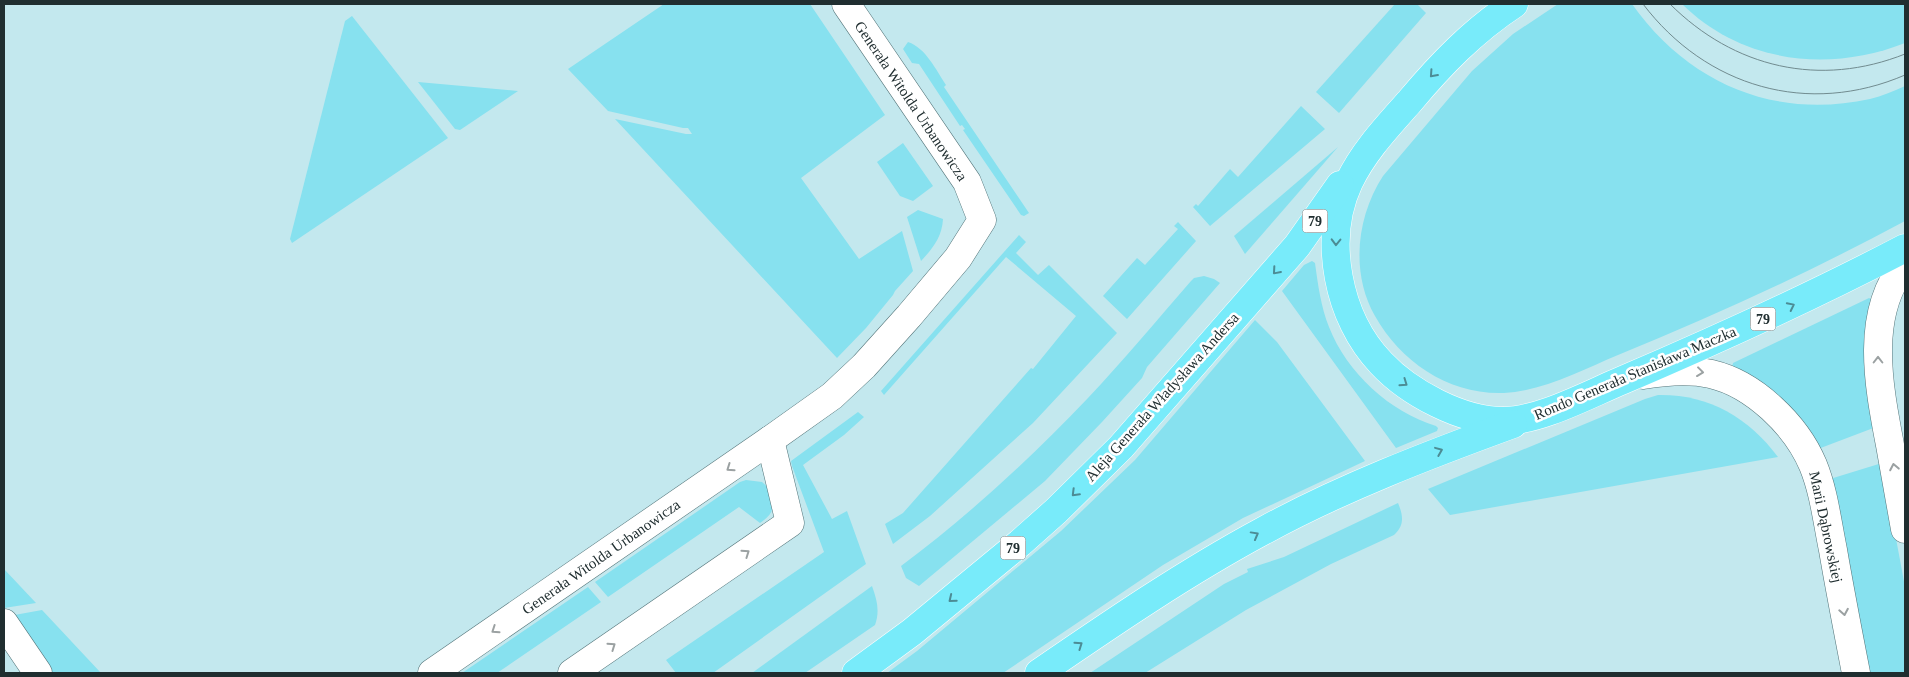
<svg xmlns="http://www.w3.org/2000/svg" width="1909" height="677" font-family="'Times New Roman',serif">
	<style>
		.green { fill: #87e1ef }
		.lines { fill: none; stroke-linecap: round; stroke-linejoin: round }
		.minor-casing { stroke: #54757a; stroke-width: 29 }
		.tertiary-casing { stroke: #54757a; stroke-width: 29 }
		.primary-casing { stroke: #fff; stroke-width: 29 }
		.minor { stroke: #fff; stroke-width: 28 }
		.tertiary { stroke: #fff; stroke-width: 28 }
		.primary { stroke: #78ebfa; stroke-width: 28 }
		.tram { stroke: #718b8f; stroke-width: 1 }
		.oneway { stroke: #4c8c95 }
		.oneway2 { stroke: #9ba1a2 }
		.labels { text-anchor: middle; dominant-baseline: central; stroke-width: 5; stroke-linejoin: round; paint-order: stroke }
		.shield { fill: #fff; stroke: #636d6e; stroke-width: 1 }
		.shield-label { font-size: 14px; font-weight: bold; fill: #202e30 }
		.street-label { font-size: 15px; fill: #202e30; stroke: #fff }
	</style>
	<rect width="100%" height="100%" fill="#c3e8ee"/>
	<!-- green -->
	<g class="green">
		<path d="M664 4H810L885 115 801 178 859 259 902 231 913 271 895 291 893 295 866 328 837 358 615 119 686 134H692L688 128H683L608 111 568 69Z"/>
		<path d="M1395 4H1417L1426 13 1339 113 1316 92Z"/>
		<path d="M1558 4H1632C1688 83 1774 120 1870 99 1882 96 1894 91 1905 86V221C1812 271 1716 315 1618 355 1582 370 1543 391 1504 393 1449 395 1401 362 1375 316 1350 272 1357 216 1383 176L1472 71 1513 34Z"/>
		<path d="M1682 4H1905V43C1829 73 1742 63 1682 4Z"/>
		<path d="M352 16 448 138 292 243 290 239 345 21Z"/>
		<path d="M908 42C926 48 936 70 946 85L944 87 1029 213 1024 216 1021 215 963 130 965 129 962 125 960 126 919 64 912 63 903 49Z"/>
		<path d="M418 82 518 91 460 130 455 129Z"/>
		<path d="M1301 106 1325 129 1210 226 1193 207 1196 204 1198 206 1230 169 1238 177Z"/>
		<path d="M903 143 933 186 913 201 900 196 877 162Z"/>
		<path d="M1338 147 1245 254 1234 236Z"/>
		<path d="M918 210 943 219C942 237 933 248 921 261L907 217Z"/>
		<path d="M1178 222 1196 241 1127 319 1103 296 1137 258 1145 265 1178 229 1174 226Z"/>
		<path d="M1019 235 1026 242 1016 253 1038 275 1049 265 1117 333 1033 423 930 516 893 544 885 524 903 513 1031 368 1033 369 1076 316 1006 257 884 395 881 391Z"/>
		<path d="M1312 261 1315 263C1318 285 1321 307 1329 327 1347 373 1390 412 1436 426L1438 428 1437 431 1396 448 1282 291 1304 265Z"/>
		<path d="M1204 276 1214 279 1220 283 1147 367 1142 378 1102 422 1045 481 919 586 906 578 901 566C968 516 1030 459 1088 398 1123 361 1157 320 1191 281L1194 278Z"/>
		<path d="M1869 298 1873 300 1876 427 1818 449 1732 368 1733 363Z"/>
		<path d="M1255 320 1277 342 1365 461 1243 518 1163 565 1003 673H887L917 651 1061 531 1135 460Z"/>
		<path d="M1658 395C1708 394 1748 417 1778 457L1450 515 1428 489 1645 399Z"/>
		<path d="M858 412 864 417 844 435 803 465 832 519 847 511 866 564 713 673H676L666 660 824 552 792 466 791 461Z"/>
		<path d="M1882 463 1905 587V673H1866L1830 479Z"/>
		<path d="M746 480 762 482 771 490C773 507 776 512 760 523L739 507 608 597 595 582 740 482Z"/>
		<path d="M1398 503C1403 515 1405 525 1394 535L1331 564 1246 610 1145 673H1090L1224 584 1248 572 1247 569 1284 557Z"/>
		<path d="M4 569 36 603 4 608Z"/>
		<path d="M872 586C877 600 880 611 875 625L805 673H752Z"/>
		<path d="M588 587 601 602 497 673H462Z"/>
		<path d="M42 610 101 673H49L9 616Z"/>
	</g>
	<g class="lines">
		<!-- minor casing -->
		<g class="minor-casing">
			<g id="minor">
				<path d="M4 623 38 673"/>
				<path d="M432 673 770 440 832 396 864 366 909 316 958 258 982 220 967 182 846 4"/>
				<path d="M572 673 790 523 770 440"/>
			</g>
		</g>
		<!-- tertiary casing -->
		<g class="tertiary-casing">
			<g id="tertiary">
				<path d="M1905 264C1864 314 1879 387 1890 445 1895 473 1900 501 1905 529"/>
				<path d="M1643 375C1666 371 1689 369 1711 374 1754 384 1796 425 1813 465 1824 492 1827 521 1833 550 1840 591 1848 632 1856 673"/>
			</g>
		</g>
		<!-- primary casing -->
		<g class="primary-casing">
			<g id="primary">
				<path d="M1514 4C1473 31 1441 64 1410 101 1387 127 1364 151 1349 182 1322 240 1338 318 1381 363 1409 393 1462 421 1503 421 1540 421 1589 394 1623 380 1719 339 1813 296 1905 248"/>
				<path d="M856 673 912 632 1020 543 1056 511 1121 447 1297 246 1340 185"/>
				<path d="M1039 673C1112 623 1185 573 1263 531 1342 488 1428 455 1513 424"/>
			</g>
		</g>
		<!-- minor -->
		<use href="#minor" class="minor"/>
		<!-- tertiary -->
		<use href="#tertiary" class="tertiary"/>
		<!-- primary -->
		<use href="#primary" class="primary"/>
		<!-- tram -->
		<g class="tram">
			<path d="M1643 4C1706 87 1808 117 1905 75"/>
			<path d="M1670 4C1734 68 1820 88 1905 54"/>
		</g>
	</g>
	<!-- one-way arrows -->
	<defs><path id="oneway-chevron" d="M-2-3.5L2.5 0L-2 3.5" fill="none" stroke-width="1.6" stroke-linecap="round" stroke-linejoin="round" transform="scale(1.25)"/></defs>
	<g class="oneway">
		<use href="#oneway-chevron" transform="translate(1433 74) rotate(132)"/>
		<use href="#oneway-chevron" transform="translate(1336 242) rotate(91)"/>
		<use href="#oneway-chevron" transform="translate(1276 271) rotate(131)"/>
		<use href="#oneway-chevron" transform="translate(1791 306) rotate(-26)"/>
		<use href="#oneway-chevron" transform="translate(1404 383) rotate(35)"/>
		<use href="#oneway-chevron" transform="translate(1439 451) rotate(-22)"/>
		<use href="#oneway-chevron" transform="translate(1075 493) rotate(135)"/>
		<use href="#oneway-chevron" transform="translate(1255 535) rotate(-29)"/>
		<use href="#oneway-chevron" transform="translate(952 599) rotate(141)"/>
		<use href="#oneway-chevron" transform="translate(1079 645) rotate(-35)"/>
	</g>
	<g class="oneway2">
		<use href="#oneway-chevron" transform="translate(1878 360) rotate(-90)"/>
		<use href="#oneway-chevron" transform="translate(1700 372) rotate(7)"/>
		<use href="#oneway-chevron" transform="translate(1894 467) rotate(-101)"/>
		<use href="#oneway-chevron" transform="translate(730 468) rotate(145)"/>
		<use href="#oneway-chevron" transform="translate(746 553) rotate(-35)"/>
		<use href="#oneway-chevron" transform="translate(1844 612) rotate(80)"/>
		<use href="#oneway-chevron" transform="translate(495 630) rotate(146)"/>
		<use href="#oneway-chevron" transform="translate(612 646) rotate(-35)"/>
	</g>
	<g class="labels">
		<!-- shield labels -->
		<g class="shield">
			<rect x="1302.5" y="209.5" width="25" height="23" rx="4"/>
			<rect x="1750.5" y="307.5" width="25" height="23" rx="4"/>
			<rect x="1000.5" y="536.5" width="25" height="23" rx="4"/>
		</g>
		<g class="shield-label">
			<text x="1315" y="221">79</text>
			<text x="1763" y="319">79</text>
			<text x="1013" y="548">79</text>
		</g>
		<!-- street labels -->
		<g class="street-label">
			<text transform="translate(911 101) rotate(56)">Generała Witolda Urbanowicza</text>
			<text transform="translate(1635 373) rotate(-23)">Rondo Generała Stanisława Maczka</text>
			<text transform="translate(1162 397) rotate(-48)">Aleja Generała Władysława Andersa</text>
			<text transform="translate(1826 527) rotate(78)">Marii Dąbrowskiej</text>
			<text transform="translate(601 557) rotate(-35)">Generała Witolda Urbanowicza</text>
		</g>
	</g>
	<!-- border -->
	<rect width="1909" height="677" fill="none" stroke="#202e30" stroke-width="10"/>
</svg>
